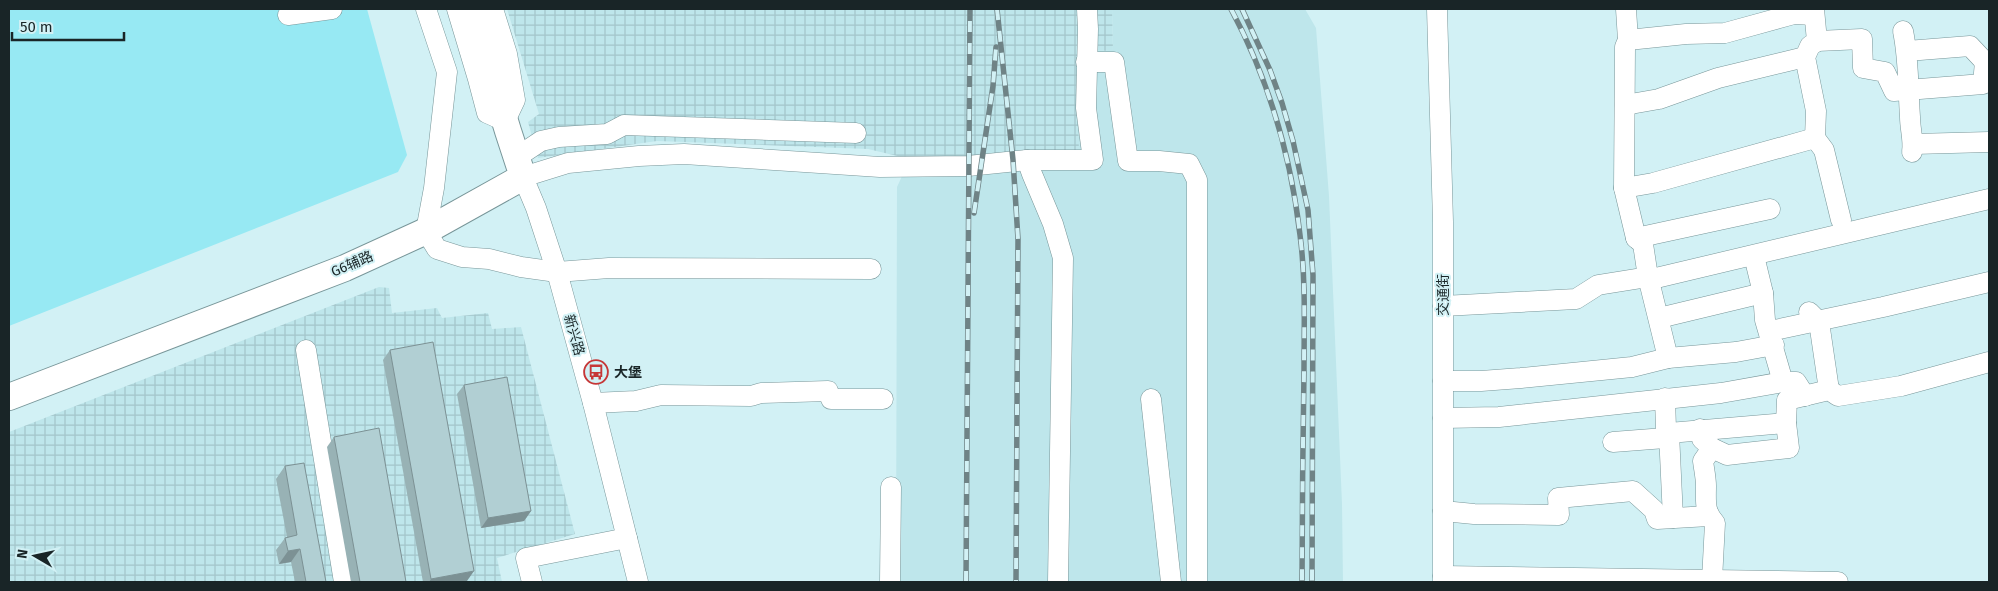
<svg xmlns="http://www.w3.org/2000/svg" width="1998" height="591" font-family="'Fira Sans','Noto Sans SC',sans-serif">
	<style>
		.built { fill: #bee6eb }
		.industrial { fill: url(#industrial-grid) }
		.grass { fill: #97e9f3 }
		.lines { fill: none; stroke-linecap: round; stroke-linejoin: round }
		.minor-casing { stroke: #789699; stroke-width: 21 }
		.major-casing { stroke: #789699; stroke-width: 28 }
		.minor { stroke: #fff; stroke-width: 20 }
		.major { stroke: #fff; stroke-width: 26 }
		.rail-casing { stroke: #6f8386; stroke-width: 5.5 }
		.rail { stroke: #d2f1f5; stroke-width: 4; stroke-dasharray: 11; stroke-linecap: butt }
		.wall { fill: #98b2b5 }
		.shaded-wall { fill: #7c9194 }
		.building { fill: #b1cfd3; stroke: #7c9194 }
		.labels { text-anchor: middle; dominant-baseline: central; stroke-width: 4; stroke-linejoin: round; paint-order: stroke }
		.street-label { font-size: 14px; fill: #192527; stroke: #d2f1f5 }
		.poi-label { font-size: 14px; font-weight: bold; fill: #192527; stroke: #d2f1f5; text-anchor: start }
	</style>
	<defs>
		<pattern id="industrial-grid" width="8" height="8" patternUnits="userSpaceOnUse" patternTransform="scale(1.25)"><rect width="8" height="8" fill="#bee6eb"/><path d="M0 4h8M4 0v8" fill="none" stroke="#a3c5ca"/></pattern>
	</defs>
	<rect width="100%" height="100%" fill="#d2f1f5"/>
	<!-- built -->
	<path class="built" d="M1112 9H1305L1316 28 1329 196 1342 504 1343 582H896L897 187 910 159 1077 92V50L1113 51Z"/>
	<!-- industrial -->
	<g class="industrial">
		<path d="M507 9H1112L1113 51 1077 50 1079 157 910 159 868 149 657 141 538 158 528 122 539 114Z"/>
		<path d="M379 287 389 288 392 313 437 308 442 318 488 313 492 329 521 327 575 534 497 558 502 582H9V432Z"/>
	</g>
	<!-- grass -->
	<path class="grass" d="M9 9H367L407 155 398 172 9 326Z"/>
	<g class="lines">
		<!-- minor casing -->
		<g class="minor-casing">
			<g id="minor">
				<path d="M426 9 447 72 434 188 426 231 437 249 462 257 489 259 521 267 557 272 609 268 871 269"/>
				<path d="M457 9 478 79 487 113 505 121 515 100 507 54 493 9"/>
				<path d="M1437 9 1443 222V582"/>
				<path d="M1626 9 1628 40 1625 47 1624 188 1636 238 1643 244 1648 277 1668 358"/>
				<path d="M1814 9 1817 41 1810 46 1805 57 1816 111 1815 138 1824 150 1841 220"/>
				<path d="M288 15 332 9"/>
				<path d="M1903 31C1909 60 1908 89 1910 117 1910 129 1914 141 1912 152"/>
				<path d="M1628 40 1686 34 1725 33 1794 14 1814 15"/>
				<path d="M1817 41 1862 39 1863 68 1885 72 1894 91 1983 84 1985 62"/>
				<path d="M1907 51 1970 46 1985 62H1989"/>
				<path d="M1086 62H1114L1128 161H1159L1189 164 1197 180V582"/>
				<path d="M1625 105 1659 99 1718 78 1805 57"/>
				<path d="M1914 144 1989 142"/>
				<path d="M517 157 541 141 559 137 607 134 624 125 856 133"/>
				<path d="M1027 160 1032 174 1053 224 1063 258 1058 582"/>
				<path d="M1624 188 1653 183 1815 138"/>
				<path d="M1636 238 1770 209"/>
				<path d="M1754 256 1763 293 1765 320 1783 382"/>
				<path d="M1443 306 1576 299 1598 285 1648 277 1656 278 1989 199"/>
				<path d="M1809 312 1819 322 1829 390"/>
				<path d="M1659 318 1763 293"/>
				<path d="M1770 331 1883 307 1989 282"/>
				<path d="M306 350 344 582"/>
				<path d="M1443 381H1481L1521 378 1632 367 1668 358 1736 352 1774 345"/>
				<path d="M1665 398 1666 429 1669 433 1673 518"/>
				<path d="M1151 399 1171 582"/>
				<path d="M593 403 636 401 661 395 751 396 761 393 828 391 831 399H883"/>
				<path d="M1443 418 1499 417 1721 393 1783 382H1796L1805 396"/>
				<path d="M1700 429 1702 439 1712 448 1727 455 1789 448 1786 423 1787 400 1829 390 1838 396 1901 386 1989 362"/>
				<path d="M1613 442 1665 438 1669 433 1786 423"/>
				<path d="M1712 448 1703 461C1704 469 1706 478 1706 486 1706 502 1704 511 1715 523L1712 580"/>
				<path d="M1443 511 1474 514 1559 515 1558 498 1633 491 1654 510 1657 519 1709 516"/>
				<path d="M1443 576 1838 582"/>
				<path d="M532 582 526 558 627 538"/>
				<path d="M638 582 593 403 557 272 536 208 523 177 568 163 639 156 684 154 880 167 968 166 1027 160H1093L1086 108 1088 29 1087 9"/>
				<path d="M890 582 891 487"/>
			</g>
		</g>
		<!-- major casing -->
		<g class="major-casing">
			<path id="major" d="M9 397 345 268 426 231 523 177 508 131 471 9"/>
		</g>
		<!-- minor -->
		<use href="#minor" class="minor"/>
		<!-- major -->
		<use href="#major" class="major"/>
		<!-- rail casing -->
		<g class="rail-casing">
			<g id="rail">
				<path d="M997 9 1013 160 1018 239 1016 582"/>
				<path d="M1231 9C1268 78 1291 157 1300 235 1306 280 1304 326 1304 371 1303 441 1302 512 1302 582"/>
				<path d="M1242 9 1270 70 1282 103 1293 141 1308 210 1313 275 1312 582"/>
				<path d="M974 213 993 86 996 47"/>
				<path d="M966 582 970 9"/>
			</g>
		</g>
		<!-- rail -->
		<use href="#rail" class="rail"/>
	</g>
	<!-- wall -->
	<g class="wall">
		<path d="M390 350 467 581 459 582H423L383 360Z"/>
		<path d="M464 385 531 511 524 521 481 528 457 394Z"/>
		<path d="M334 437 406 582H351L327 447Z"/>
		<path d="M285 466 326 582H295L291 562 279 564 276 550 285 538 287 537 276 479Z"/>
	</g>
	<!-- shaded-wall -->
	<g class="shaded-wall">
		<path d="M531 511 524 521 481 528 488 518Z"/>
		<path d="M300 549 291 562 279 564 288 551Z"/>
		<path d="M474 571 467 581 459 582H429L431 579Z"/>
	</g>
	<!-- building -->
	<g class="building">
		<path d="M433 342 474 571 431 579 390 350Z"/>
		<path d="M507 377 531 511 488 518 464 385Z"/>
		<path d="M379 428 406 582H360L334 437Z"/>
		<path d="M304 463 326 582H306L300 549 288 551 285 538 297 535 285 466Z"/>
	</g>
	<!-- icons -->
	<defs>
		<g id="bus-ring" transform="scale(1.25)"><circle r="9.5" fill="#d2f1f5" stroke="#c63737" stroke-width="1.5"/><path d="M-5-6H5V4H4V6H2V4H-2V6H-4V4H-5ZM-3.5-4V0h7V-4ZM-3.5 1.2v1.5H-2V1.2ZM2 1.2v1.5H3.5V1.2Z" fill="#c63737"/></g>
	</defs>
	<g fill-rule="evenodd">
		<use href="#bus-ring" x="596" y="372"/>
	</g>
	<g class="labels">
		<!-- street labels -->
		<g class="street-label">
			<text transform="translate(352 264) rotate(-23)">G6辅路</text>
			<text transform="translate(1443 295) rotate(-90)">交通街</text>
			<text transform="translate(574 335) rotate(74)">新兴路</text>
		</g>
		<!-- poi labels -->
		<g class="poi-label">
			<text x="614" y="372">大堡</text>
		</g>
	</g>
	<!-- border -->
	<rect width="1998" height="591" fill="none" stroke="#192527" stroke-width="20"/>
	<!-- north arrow -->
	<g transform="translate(35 556) rotate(279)" stroke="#d2f1f5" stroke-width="4" paint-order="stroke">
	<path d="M0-4L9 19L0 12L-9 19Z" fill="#192527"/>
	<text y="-8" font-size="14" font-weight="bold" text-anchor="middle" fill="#192527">N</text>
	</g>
	<!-- scale -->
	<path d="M12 32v8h112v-8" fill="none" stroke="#192527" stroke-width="2.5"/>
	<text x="20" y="32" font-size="15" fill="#192527" stroke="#d2f1f5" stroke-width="4" paint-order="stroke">50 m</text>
</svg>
